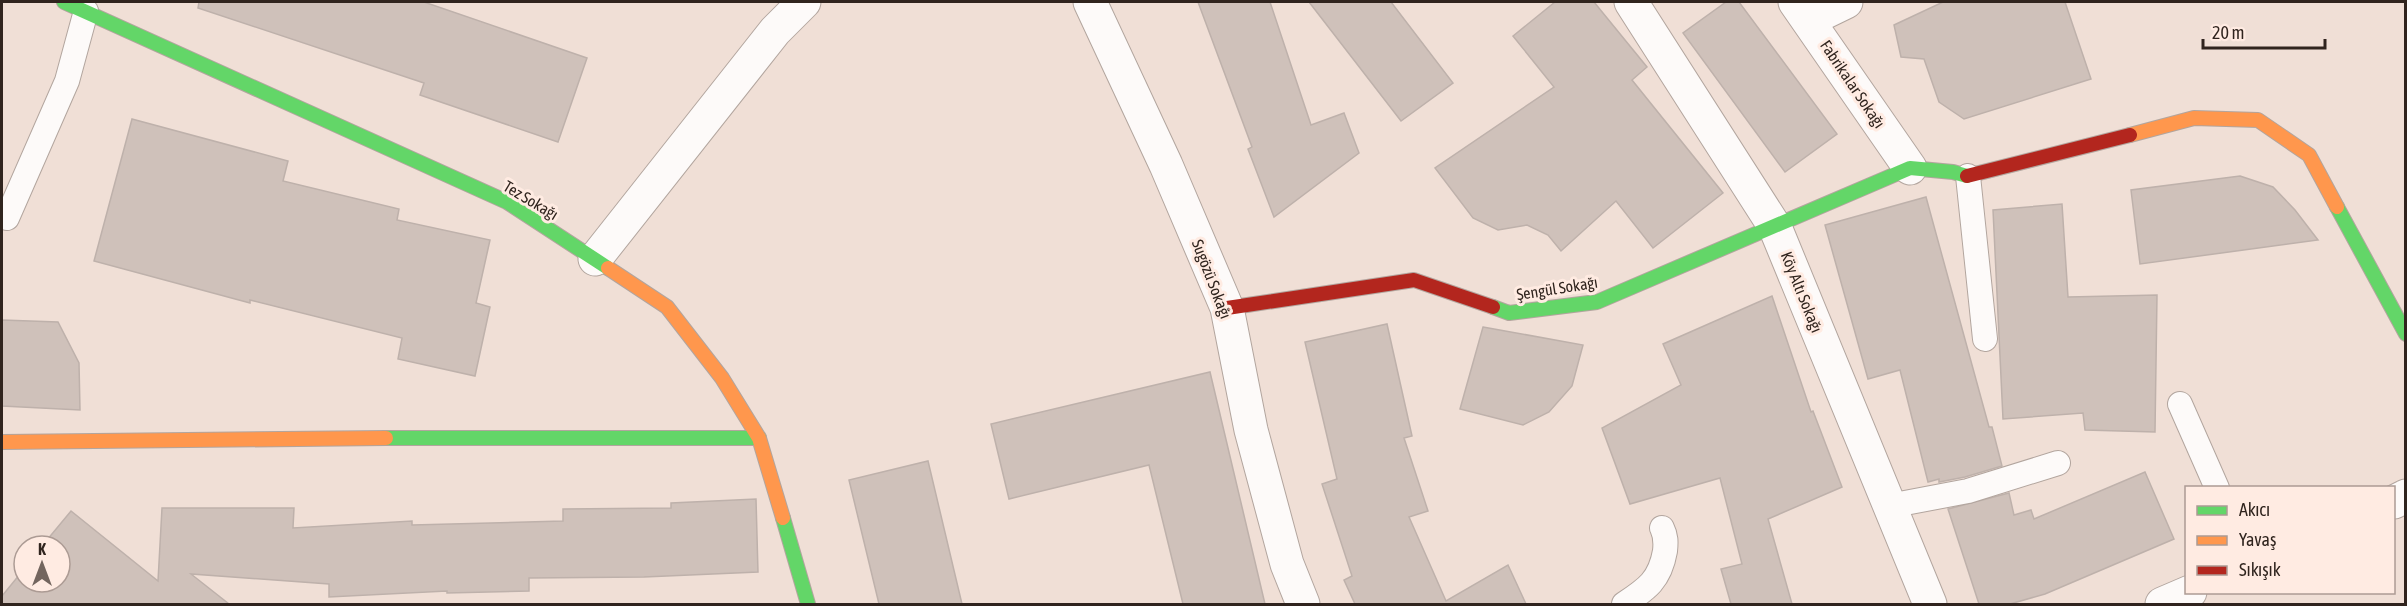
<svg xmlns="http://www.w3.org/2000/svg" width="2407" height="606" font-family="'Asap Condensed',sans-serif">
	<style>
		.building { fill: #cfc1ba; stroke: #beb1ab; stroke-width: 1.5 }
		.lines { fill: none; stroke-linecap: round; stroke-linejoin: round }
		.lane-casing { stroke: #b2a59e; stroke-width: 26 }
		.street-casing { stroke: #b2a59e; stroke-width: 35 }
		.fast-casing { stroke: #b2a59e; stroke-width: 16 }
		.slow-casing { stroke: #b2a59e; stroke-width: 16 }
		.jam-casing { stroke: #b2a59e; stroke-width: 16 }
		.lane { stroke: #fdfaf9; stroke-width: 24 }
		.street { stroke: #fdfaf9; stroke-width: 33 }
		.fast { stroke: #63d668; stroke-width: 14 }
		.slow { stroke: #ff974d; stroke-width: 14 }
		.jam { stroke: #b3261e; stroke-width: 14 }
		.labels { text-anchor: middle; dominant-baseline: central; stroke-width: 6; stroke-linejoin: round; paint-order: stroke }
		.street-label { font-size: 16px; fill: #30241e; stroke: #ffebe2 }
	</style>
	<rect width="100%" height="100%" fill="#f0dfd6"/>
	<!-- building -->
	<g class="building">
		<path d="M199 2H424L587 58 558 142 420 95 424 83 198 8Z"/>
		<path d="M1198 2H1270L1311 125 1344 113 1359 153 1274 217 1248 149 1252 147Z"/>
		<path d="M1309 2H1391L1453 83 1401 121Z"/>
		<path d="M1555 2H1594L1647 67 1632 80 1723 193 1653 248 1616 201 1561 251 1548 235 1527 225 1498 230 1473 218 1435 168 1554 87 1513 36Z"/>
		<path d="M1726 2H1739L1837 134 1785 172 1683 33Z"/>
		<path d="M1943 2H2065L2091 79 1964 119 1939 102 1924 59 1901 57 1894 25Z"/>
		<path d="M132 119 288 161 283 181 399 209 397 220 490 240 476 303 490 307 475 376 398 359 402 338 250 300V303L94 261Z"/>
		<path d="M2240 176 2273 187 2295 210 2318 240 2140 264 2131 190Z"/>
		<path d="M1926 197 1989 427H1992L2002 466 1965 477 1939 482V479L1928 482 1900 370 1868 379 1825 225Z"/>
		<path d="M2062 204 2068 297 2157 295 2155 432 2085 430 2083 413 2003 419 1993 210Z"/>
		<path d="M1772 296 1811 412 1813 411 1842 487 1768 519 1792 604H1731L1721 569 1742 564 1720 478 1630 504 1602 428 1681 385 1663 344Z"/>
		<path d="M2 320 58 322 79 363 80 410 2 406Z"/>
		<path d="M1387 324 1412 436 1404 438 1428 511 1409 517 1446 601 1508 565 1526 604H1355L1344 580 1352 576 1322 484 1337 479 1305 342Z"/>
		<path d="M1483 327 1583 345 1572 386 1549 412 1523 425 1460 409Z"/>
		<path d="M1210 372 1265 604H1183L1149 465 1009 499 991 424Z"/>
		<path d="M928 461 962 604H879L849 480Z"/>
		<path d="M2145 472 2174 539 2045 594 2010 604H1979L1948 509 2009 493 2014 515 2031 510 2034 519Z"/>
		<path d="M756 499 758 572 644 577 529 578V591L447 593V591L329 597V584L191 574 229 604H2V596L24 569V582H60V546H42L71 511 158 581 162 508H294L293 528 412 521V525L563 521V509L671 508V503Z"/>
	</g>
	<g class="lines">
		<!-- lane casing -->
		<g class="lane-casing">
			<g id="lane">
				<path d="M1968 176 1985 339"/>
				<path d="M7 218 67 81 86 11"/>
				<path d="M2180 404 2217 488"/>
				<path d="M1889 506 1968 491 2058 463"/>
				<path d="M1624 604C1647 589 1660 580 1665 551 1666 542 1666 536 1662 528"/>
			</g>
		</g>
		<!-- street casing -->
		<g class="street-casing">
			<g id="street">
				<path d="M1090 2 1166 165 1227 308 1251 430 1287 564 1303 604"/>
				<path d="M1631 2 1775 227 1930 604"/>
				<path d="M1795 2 1910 168"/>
				<path d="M1809 20 1846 2"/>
				<path d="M595 259 775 31 804 2"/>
				<path d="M2394 502 2406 496"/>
				<path d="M2162 604 2190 592"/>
			</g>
		</g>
		<!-- fast casing -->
		<g class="fast-casing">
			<g id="fast">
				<path d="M64 2 507 202 608 268"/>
				<path d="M2337 207 2406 334"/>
				<path d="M1493 307 1509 313 1597 302 1910 168 1953 172 1967 176"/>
				<path d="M386 438H759"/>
				<path d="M783 518 808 604"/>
			</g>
		</g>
		<!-- slow casing -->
		<g class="slow-casing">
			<g id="slow">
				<path d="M2130 135 2194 118 2258 120 2309 155 2337 207"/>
				<path d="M608 268 667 307 722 378 759 438 783 518"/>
				<path d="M2 442 386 438"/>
			</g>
		</g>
		<!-- jam casing -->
		<g class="jam-casing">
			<g id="jam">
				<path d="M1967 176 2130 135"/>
				<path d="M1227 308 1414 280 1493 307"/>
			</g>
		</g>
		<!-- lane -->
		<use href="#lane" class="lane"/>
		<!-- street -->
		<use href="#street" class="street"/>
		<!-- fast -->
		<use href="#fast" class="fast"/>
		<!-- slow -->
		<use href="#slow" class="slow"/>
		<!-- jam -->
		<use href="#jam" class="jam"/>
	</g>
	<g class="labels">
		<!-- street labels -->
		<g class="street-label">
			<text transform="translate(1853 84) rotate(56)">Fabrikalar Sokağı</text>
			<text transform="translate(531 200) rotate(31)">Tez Sokağı</text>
			<text transform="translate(1212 279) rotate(69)">Sugözü Sokağı</text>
			<text transform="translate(1557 288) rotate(-9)">Şengül Sokağı</text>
			<text transform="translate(1802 292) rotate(68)">Köy Altı Sokağı</text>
		</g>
	</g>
	<!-- border -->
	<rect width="2407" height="606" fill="none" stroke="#30241e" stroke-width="6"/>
	<!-- legend -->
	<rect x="2185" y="486" width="210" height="108" fill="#ffebe2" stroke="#ac9b94" stroke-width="1.5"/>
	<rect x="2197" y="506" width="30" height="9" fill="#63d668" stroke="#ac9b94" stroke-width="1.5"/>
	<text x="2239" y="516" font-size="18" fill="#30241e">Akıcı</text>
	<rect x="2197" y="536" width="30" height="9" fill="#ff974d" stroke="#ac9b94" stroke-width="1.5"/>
	<text x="2239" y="546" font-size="18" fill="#30241e">Yavaş</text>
	<rect x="2197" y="566" width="30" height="9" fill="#b3261e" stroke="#ac9b94" stroke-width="1.5"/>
	<text x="2239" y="576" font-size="18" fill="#30241e">Sıkışık</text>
	<!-- north arrow -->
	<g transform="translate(42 564)"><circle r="28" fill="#ffebe2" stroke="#ac9b94" stroke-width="1.5"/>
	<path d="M0-4.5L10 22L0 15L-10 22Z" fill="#73655e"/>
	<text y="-9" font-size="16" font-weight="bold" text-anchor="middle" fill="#30241e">K</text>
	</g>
	<!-- scale -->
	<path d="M2203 39v9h122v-9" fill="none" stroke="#30241e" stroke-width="3"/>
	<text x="2212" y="39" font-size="18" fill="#30241e" stroke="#ffebe2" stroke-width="4.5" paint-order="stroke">20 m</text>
</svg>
